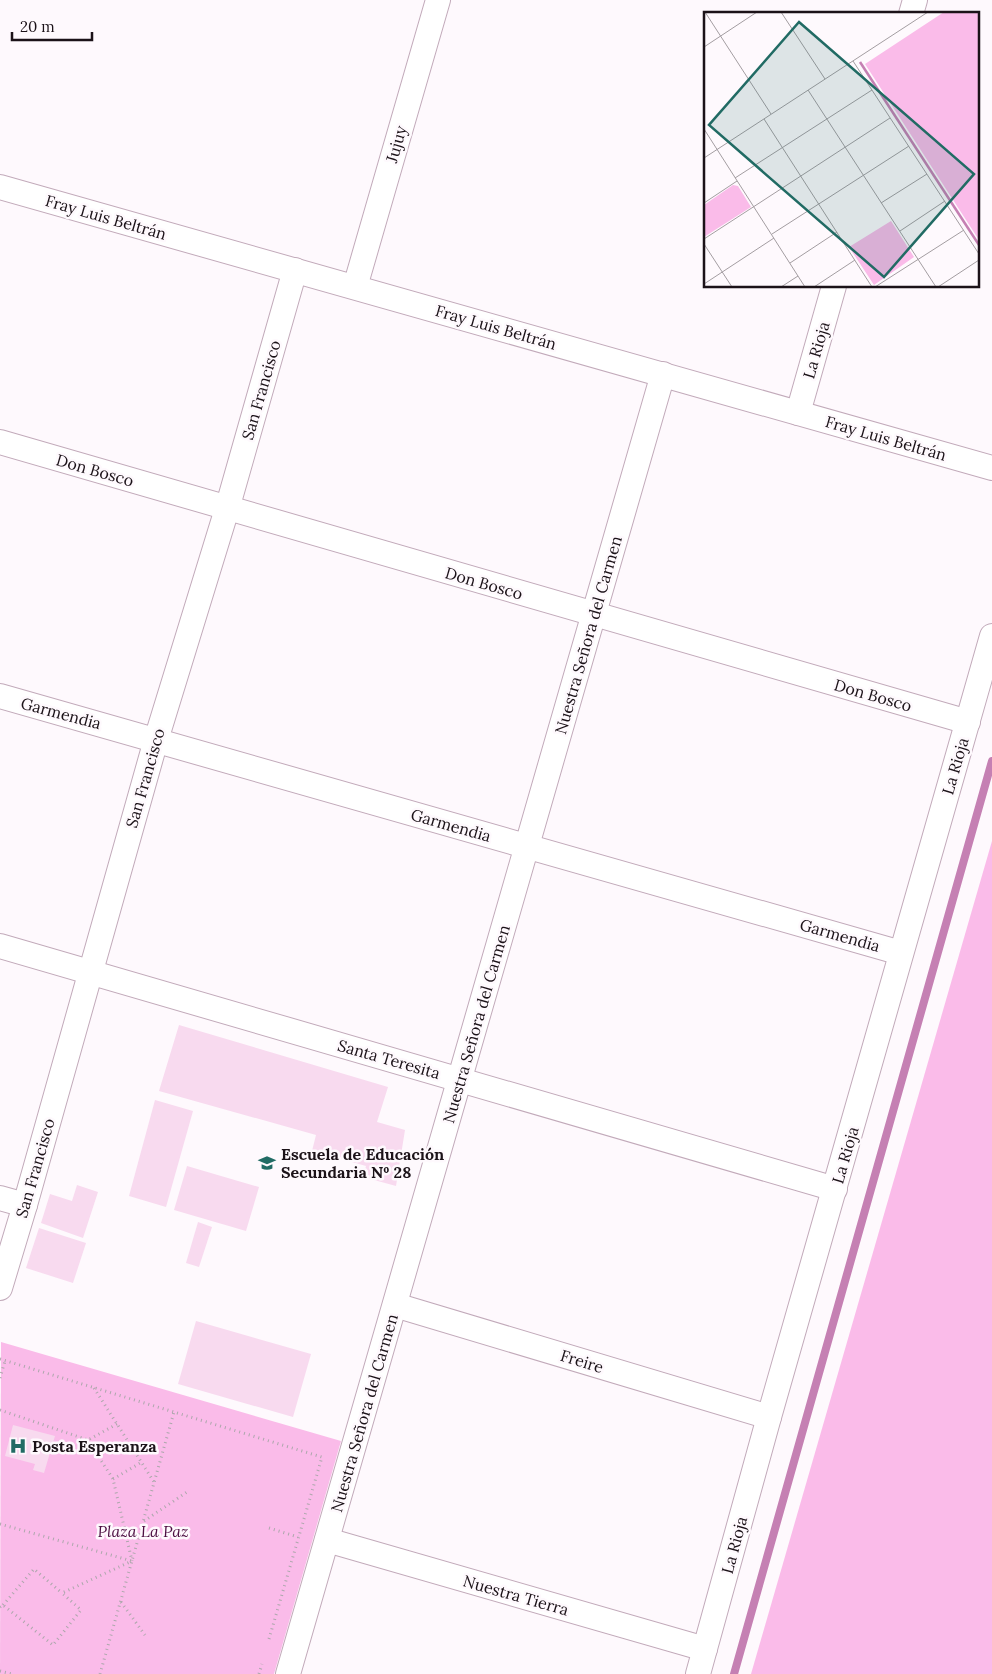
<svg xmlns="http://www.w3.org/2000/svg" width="992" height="1674" font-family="Lora,serif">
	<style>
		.green { fill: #fabbe9 }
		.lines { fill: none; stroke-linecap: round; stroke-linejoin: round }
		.stream { stroke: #c580b3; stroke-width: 8 }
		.building { fill: #f8daef }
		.street-casing { stroke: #c2aaba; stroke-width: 26 }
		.path { stroke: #ada7ac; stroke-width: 3; stroke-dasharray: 1 4; stroke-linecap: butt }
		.street { stroke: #fff; stroke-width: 24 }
		.labels { text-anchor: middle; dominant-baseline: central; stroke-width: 5; stroke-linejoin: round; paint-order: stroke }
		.street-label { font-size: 16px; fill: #1b1218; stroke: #fef9fd }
		.poi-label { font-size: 16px; font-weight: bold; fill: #1b1218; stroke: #fef9fd; text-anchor: start }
		.park-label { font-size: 16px; font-style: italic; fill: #4d0f42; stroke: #fef9fd }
		.inset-river { fill: none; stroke: #c580b3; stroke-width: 2.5 }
		.inset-road { fill: none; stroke: #a39da1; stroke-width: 1 }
		.view { fill: #216b64; fill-opacity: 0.15; stroke: #216b64; stroke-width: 2.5 }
		.inset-edge { fill: none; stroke: #1b1218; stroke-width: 2.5 }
	</style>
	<rect width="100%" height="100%" fill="#fef9fd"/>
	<!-- green -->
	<g class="green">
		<path d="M992 841V1674H751Z"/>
		<path d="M1 1342 341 1441 274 1674H0Z"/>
	</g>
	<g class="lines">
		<!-- stream -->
		<path class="stream" d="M734 1674 992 761"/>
	</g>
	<!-- building -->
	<g class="building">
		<path d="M179 1025 388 1087 377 1122 405 1130 396 1186 363 1177 366 1166 312 1151 316 1135 159 1091Z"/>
		<path d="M155 1100 193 1111 166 1207 129 1196Z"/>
		<path d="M187 1166 259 1187 246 1231 174 1210Z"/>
		<path d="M77 1185 98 1192 83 1238 41 1223 50 1194 72 1201Z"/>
		<path d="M198 1222 212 1227 199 1267 186 1263Z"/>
		<path d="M39 1228 86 1243 73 1283 26 1268Z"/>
		<path d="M196 1321 311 1354 293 1417 178 1384Z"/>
		<path d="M13 1425 55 1436 44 1473 33 1470 35 1464 5 1456Z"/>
	</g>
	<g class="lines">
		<!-- street casing -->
		<g class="street-casing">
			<g id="street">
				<path d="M911 14 915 0"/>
				<path d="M0 187 992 468"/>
				<path d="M355 287 438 0"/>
				<path d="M798 413 834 286"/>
				<path d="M0 442 968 722"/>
				<path d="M0 696 901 953"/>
				<path d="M0 946 835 1189"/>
				<path d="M0 1198 25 1205"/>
				<path d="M0 1288 25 1205 156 740 227 509 295 270"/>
				<path d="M395 1305 769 1417"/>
				<path d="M327 1540 705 1649"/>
				<path d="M288 1674 663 374"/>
				<path d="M698 1674 769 1417 992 636"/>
			</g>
		</g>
		<!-- path -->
		<g class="path">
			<path d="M0 1359 325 1458"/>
			<path d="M0 1378 5 1361"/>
			<path d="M94 1388 154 1482"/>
			<path d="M0 1410 88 1440 117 1424"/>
			<path d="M88 1440 113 1479 132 1561"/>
			<path d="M113 1479 142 1462"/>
			<path d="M144 1521 187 1492"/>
			<path d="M0 1524 132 1561"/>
			<path d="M269 1528 298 1537"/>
			<path d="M121 1602 145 1635"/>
			<path d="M3 1605 34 1569 62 1593"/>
			<path d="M0 1607 3 1605 53 1645 81 1610 62 1593 132 1561"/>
			<path d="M269 1639 322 1457"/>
			<path d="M0 1671 12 1674"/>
			<path d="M100 1674 174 1412"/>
			<path d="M259 1674 262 1664"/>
		</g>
		<!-- street -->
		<use href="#street" class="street"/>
	</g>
	<!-- icons -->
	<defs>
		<g id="school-bare" transform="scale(1.35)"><path d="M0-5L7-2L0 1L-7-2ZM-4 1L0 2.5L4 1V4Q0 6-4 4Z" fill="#216b64" stroke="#fef9fd" stroke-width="2.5" paint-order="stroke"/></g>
		<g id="hospital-bare" transform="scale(1.35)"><path d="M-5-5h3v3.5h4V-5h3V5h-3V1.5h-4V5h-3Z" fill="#216b64" stroke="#fef9fd" stroke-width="2.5" paint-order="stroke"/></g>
	</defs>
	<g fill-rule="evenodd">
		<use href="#school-bare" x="267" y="1163"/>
		<use href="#hospital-bare" x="18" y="1446"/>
	</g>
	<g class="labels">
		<!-- street labels -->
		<g class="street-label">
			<text transform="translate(396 144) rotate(-74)">Jujuy</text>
			<text transform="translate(106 217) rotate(16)">Fray Luis Beltrán</text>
			<text transform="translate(496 327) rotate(16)">Fray Luis Beltrán</text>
			<text transform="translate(816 350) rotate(-74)">La Rioja</text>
			<text transform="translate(261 390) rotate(-74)">San Francisco</text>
			<text transform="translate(886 438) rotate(16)">Fray Luis Beltrán</text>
			<text transform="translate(95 470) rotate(16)">Don Bosco</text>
			<text transform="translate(484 583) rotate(16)">Don Bosco</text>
			<text transform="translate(588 635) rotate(-74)">Nuestra Señora del Carmen</text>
			<text transform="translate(873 695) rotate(16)">Don Bosco</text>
			<text transform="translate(61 713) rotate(15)">Garmendia</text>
			<text transform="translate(955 766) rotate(-74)">La Rioja</text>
			<text transform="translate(145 778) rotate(-74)">San Francisco</text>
			<text transform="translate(451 825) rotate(16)">Garmendia</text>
			<text transform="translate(840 935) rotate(16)">Garmendia</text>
			<text transform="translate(476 1024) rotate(-74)">Nuestra Señora del Carmen</text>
			<text transform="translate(389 1059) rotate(16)">Santa Teresita</text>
			<text transform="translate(845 1155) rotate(-74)">La Rioja</text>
			<text transform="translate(35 1168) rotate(-74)">San Francisco</text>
			<text transform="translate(582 1361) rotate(17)">Freire</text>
			<text transform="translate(364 1413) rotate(-74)">Nuestra Señora del Carmen</text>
			<text transform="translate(734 1545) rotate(-75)">La Rioja</text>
			<text transform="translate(516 1595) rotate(16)">Nuestra Tierra</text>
		</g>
		<!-- poi labels -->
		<g class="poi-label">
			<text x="281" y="1154">Escuela de Educación<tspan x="281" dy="18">Secundaria Nº 28</tspan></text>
			<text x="32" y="1446">Posta Esperanza</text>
		</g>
		<!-- park labels -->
		<g class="park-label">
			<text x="143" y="1531">Plaza La Paz</text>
		</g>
	</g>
	<!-- overview -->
	<g transform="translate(704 12)">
		<rect width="275" height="275" fill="#fef9fd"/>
		<path d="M240 0H275V228L161 52ZM29 173 34 174 47 195 0 225V193ZM187 209 210 245 170 273 145 235Z" fill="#fabbe9"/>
		<path class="inset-river" d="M156 50 275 233"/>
		<path class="inset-road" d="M1 0 67 102M77 0 121 67M0 35 53 0M149 49 275 242M104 78 232 275M60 107 168 275M0 117 101 275M0 146 224 0M31 166 168 78M0 191 33 169M177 191 223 162M196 219 241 189M68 222 205 134M0 227 186 106M0 232 28 275M86 251 133 220M0 272 70 226M77 275 94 264M110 275 151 248M171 275 260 218M234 275 275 248"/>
		<path class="view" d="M95 10 270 162 180 265 5 113Z"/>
		<rect width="275" height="275" class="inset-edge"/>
	</g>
	<!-- scale -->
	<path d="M12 32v8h80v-8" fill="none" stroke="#1b1218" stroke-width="2.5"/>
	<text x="20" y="32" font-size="15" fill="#1b1218" stroke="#fef9fd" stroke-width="4" paint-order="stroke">20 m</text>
</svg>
